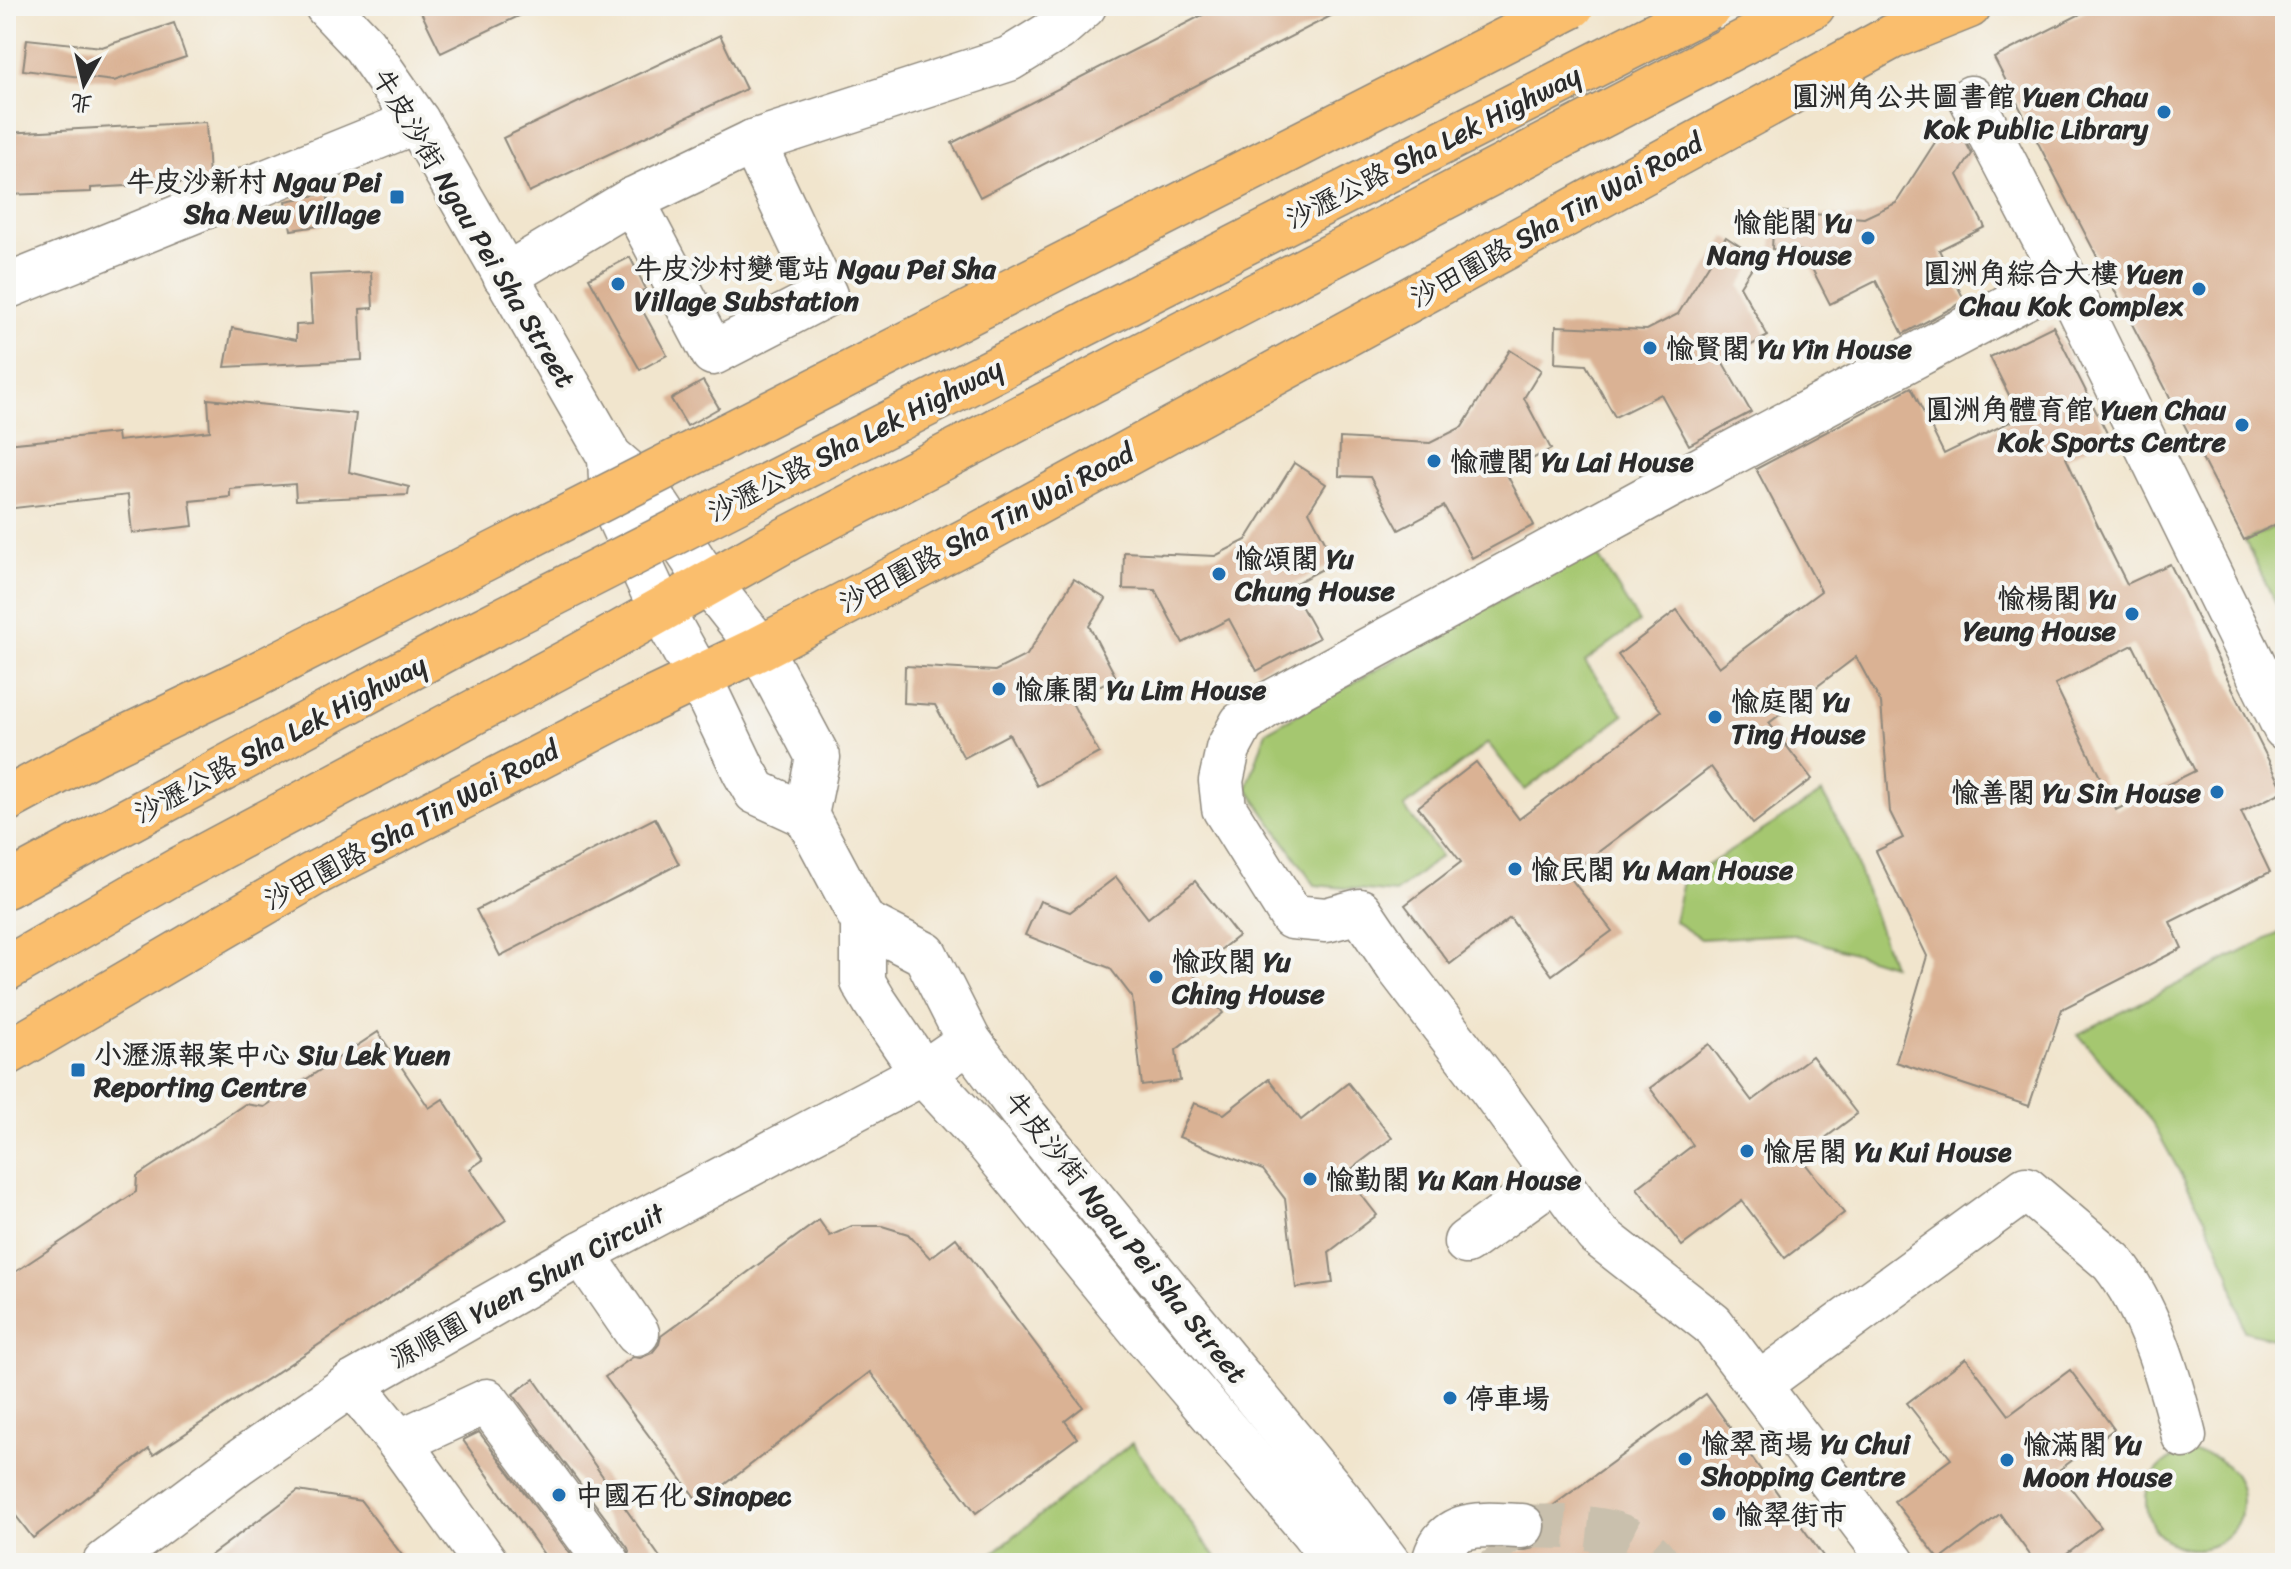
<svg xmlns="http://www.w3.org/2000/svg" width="2291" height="1569" font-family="Sriracha,'LXGW WenKai TC',sans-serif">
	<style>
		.green { fill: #a5c770; stroke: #68794e; stroke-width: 2 }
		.building { fill: #dab294; fill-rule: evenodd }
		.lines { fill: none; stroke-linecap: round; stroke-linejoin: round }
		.minor-tunnel { stroke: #c9c0ad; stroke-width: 44; stroke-dasharray: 44 22; stroke-linecap: butt }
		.minor-casing { stroke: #8e887c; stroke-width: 47 }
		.major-casing { stroke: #8e887c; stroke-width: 47 }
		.highway-casing { stroke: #8e887c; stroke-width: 47 }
		.minor { stroke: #fff; stroke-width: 44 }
		.major { stroke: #fabe6d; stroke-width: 44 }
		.highway { stroke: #fabe6d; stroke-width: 44 }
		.highway-bridge-casing { stroke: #8e887c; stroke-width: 47; stroke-linecap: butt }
		.highway-bridge { stroke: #fabe6d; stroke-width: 44 }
		.poi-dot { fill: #1f6fb2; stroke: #f6f6f2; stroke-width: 3 }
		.labels { text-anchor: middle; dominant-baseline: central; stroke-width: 8; stroke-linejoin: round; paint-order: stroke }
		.poi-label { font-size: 28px; font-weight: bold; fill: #2b2b2b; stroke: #f6f6f2; text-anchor: start }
		.street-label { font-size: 28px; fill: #2b2b2b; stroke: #f6f6f2 }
	</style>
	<rect width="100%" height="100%" fill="#f6f6f2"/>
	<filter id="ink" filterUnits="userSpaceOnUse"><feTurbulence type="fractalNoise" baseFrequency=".0125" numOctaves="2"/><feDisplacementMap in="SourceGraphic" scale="16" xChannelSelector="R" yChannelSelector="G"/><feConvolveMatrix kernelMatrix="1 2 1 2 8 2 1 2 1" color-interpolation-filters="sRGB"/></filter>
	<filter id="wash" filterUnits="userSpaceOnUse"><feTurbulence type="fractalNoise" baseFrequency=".006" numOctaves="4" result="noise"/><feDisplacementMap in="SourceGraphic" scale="32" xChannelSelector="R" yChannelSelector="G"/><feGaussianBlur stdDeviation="1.8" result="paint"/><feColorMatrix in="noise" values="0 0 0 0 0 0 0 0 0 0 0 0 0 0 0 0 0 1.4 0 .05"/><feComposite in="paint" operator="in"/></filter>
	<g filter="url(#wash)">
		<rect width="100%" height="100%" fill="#f1e5cd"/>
		<!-- green -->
		<g class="green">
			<path d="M2285 521V622L2245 541Z"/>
			<path d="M1593 548 1639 622 1585 662 1624 715 1525 790 1488 743 1404 807 1441 856 1395 893 1315 885 1247 788 1266 732Z"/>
			<path d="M1822 793 1849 842 1892 965 1791 934 1701 939 1674 921 1683 881Z"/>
			<path d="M2285 930V1341L2244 1331 2229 1271 2206 1220 2152 1122 2078 1034Z"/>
			<path d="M1132 1443 1220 1563H980Z"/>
			<circle cx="2194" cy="1501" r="48"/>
		</g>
		<g id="blocks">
			<!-- building -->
			<g class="building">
				<path d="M418 6H540L441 53Z"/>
				<path d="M1220 6H1350L980 197 952 143Z"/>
				<path d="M2096 6H2285V520L2244 540 1994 58Z"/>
				<path d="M174 23 186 57 114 81 23 70 27 39 102 47Z"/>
				<path d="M720 35 746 89 529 192 503 138Z"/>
				<path d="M206 122 209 178 200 182 91 188V192L6 195V133Z"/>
				<path d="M1945 127 1965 141 1972 154 1958 175 1985 227 1939 250 1965 301 1903 334 1876 281 1830 304 1803 251 1772 249 1774 211 1864 218 1896 203Z"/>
				<path d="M327 193 332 224 291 230 286 201Z"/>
				<path d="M1726 237 1758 258 1740 286 1768 336 1722 361 1751 412 1689 445 1661 394 1615 417 1586 365 1555 363 1556 326 1647 330 1678 314Z"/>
				<path d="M630 257 646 289 634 295 667 355 640 370 589 278Z"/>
				<path d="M371 272 373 308 360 309 362 360 225 367 232 328 296 340V325L312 324 309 275Z"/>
				<path d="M2053 326 2109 437 2066 458 2094 518 2127 584 2170 564 2284 791 2241 812 2270 872 2170 922 2182 948 2062 1009 2029 1106 1896 1062 1927 956 1876 851 1903 838 1890 812 1881 703 1856 657 1769 723 1812 779 1753 824 1711 767 1568 875 1612 931 1552 975 1510 918 1450 964 1405 905 1461 862 1418 807 1476 762 1519 819 1606 754 1661 711 1618 655 1677 610 1719 667 1821 591 1756 469 1911 387 1944 454 2020 417 1990 357ZM2133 645 2195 771 2116 810 2055 684Z"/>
				<path d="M1510 350 1541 370 1524 398 1551 449 1506 473 1534 525 1472 558 1444 506 1399 530 1370 477 1339 476 1340 438 1430 443 1462 427Z"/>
				<path d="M703 381 719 408 687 426 671 399Z"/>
				<path d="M208 399 356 414 349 472 409 487 408 495 296 500 295 484 230 489V497L190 501 193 526 132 533 128 495 6 509V444L117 433 118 441 210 431Z"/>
				<path d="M1294 463 1326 484 1309 511 1336 562 1290 586 1319 638 1257 671 1229 619 1183 643 1155 590 1123 589 1124 552 1215 556 1246 540Z"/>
				<path d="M1074 579 1106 599 1089 626 1116 677 1071 701 1099 753 1037 786 1009 734 964 758 935 705 904 703 905 666 995 671 1027 655Z"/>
				<path d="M655 818 679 864 500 956 476 910Z"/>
				<path d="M1116 877 1148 918 1195 881 1238 936 1192 972 1223 1013 1176 1050 1180 1081 1142 1086 1132 997 1110 968 1025 935 1040 901 1070 912Z"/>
				<path d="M378 1032 429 1108 443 1099 483 1160 470 1169 506 1220 153 1455 149 1449 33 1538 6 1503V1278L136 1192 137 1176 245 1104 264 1107Z"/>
				<path d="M1709 1044 1752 1101 1812 1056 1857 1114 1800 1157 1844 1213 1785 1258 1742 1201 1682 1246 1637 1188 1693 1145 1650 1088Z"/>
				<path d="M1269 1079 1301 1120 1348 1083 1392 1138 1345 1174 1377 1215 1329 1252 1333 1283 1296 1288 1285 1199 1263 1170 1179 1137 1194 1103 1224 1114Z"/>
				<path d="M819 1220 830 1236 852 1226H882L908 1234 930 1258 956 1238 1083 1407 1065 1421 1077 1438 976 1513 870 1372 700 1504 605 1377 633 1357 640 1358 652 1353 659 1344 661 1336Z"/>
				<path d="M1966 1358 2009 1415 2070 1370 2114 1429 2058 1471 2101 1527 2054 1563H2036L2000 1514 1940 1560 1894 1501 1951 1459 1907 1403Z"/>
				<path d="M534 1379 664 1563H632L628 1548 513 1394Z"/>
				<path d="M1706 1394 1828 1563H1476L1494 1550 1521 1551 1534 1548 1543 1539 1547 1528 1543 1513Z"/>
				<path d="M479 1432 577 1563H550L463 1440Z"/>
				<path d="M298 1491 361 1501 408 1563H200Z"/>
			</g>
		</g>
	</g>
	<g filter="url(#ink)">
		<use href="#blocks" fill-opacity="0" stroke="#8e887c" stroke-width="2"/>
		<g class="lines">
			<!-- minor-tunnel -->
			<g class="minor-tunnel">
				<path d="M1522 1526C1570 1528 1626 1521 1658 1563"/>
				<path d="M1491 1547 1502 1563"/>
			</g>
			<!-- minor casing -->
			<g class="minor-casing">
				<g id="minor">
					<path d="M327 6 364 45 417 121 610 457 645 487 708 582 760 648 818 757 806 815"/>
					<path d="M1971 98 2064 277 2285 728"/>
					<path d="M632 200 713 353 825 295 753 142"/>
					<path d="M505 276 632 200 753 142 1009 59 1058 29 1084 6"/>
					<path d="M6 287 417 121"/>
					<path d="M610 457 612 503 661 609 700 679 744 771 756 792 806 815 863 922V982L875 1002 923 1073 989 1144 1139 1328 1312 1531 1336 1563"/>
					<path d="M863 922 925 954 969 1041 1025 1116 1343 1503 1388 1563"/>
					<path d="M1466 1242 1555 1178"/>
					<path d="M582 1253 637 1333"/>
					<path d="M352 1384 399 1442 486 1563"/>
					<path d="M1758 1385 2026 1189 2112 1262C2149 1307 2170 1380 2184 1436"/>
					<path d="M399 1442 487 1401 608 1563"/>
					<path d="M105 1563 238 1463 352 1384 582 1253 923 1073 969 1041"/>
					<path d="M1434 1563C1444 1517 1485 1525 1522 1526"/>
					<path d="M1893 1563 1712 1324 1597 1234 1490 1087 1398 967 1360 911 1326 920 1292 917 1224 808 1221 781 1228 749 1242 723 1267 705 1664 489 2064 277"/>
				</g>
			</g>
			<!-- major casing -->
			<g class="major-casing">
				<g id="major">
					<path d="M6 969 180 869 579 656 789 538 1813 6"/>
					<path d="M6 1054 312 875 636 707 760 648 972 538 1892 37 1969 6"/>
				</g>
			</g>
			<!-- highway casing -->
			<g class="highway-casing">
				<g id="highway">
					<path d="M6 800 93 753"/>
					<path d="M6 886 463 640"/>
				</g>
			</g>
			<!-- minor -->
			<use href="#minor" class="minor"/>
			<!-- major -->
			<use href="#major" class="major"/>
			<!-- highway -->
			<use href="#highway" class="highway"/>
			<!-- highway-bridge casing -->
			<g class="highway-bridge-casing">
				<g id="highway-bridge">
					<path d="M463 640 1709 7"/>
					<path d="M93 753 250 678 1572 6"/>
				</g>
			</g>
			<!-- highway-bridge -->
			<use href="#highway-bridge" class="highway-bridge"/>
		</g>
	</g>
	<!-- markers -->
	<g class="poi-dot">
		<circle cx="2164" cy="112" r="8"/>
		<rect x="389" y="189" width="16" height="16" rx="4"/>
		<circle cx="1868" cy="238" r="8"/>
		<circle cx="618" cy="284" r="8"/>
		<circle cx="2199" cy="289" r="8"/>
		<circle cx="1650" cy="348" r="8"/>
		<circle cx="2242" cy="425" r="8"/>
		<circle cx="1434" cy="461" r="8"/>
		<circle cx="1219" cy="574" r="8"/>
		<circle cx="2132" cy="614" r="8"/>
		<circle cx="999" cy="689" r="8"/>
		<circle cx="1715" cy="717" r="8"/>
		<circle cx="2217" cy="792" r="8"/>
		<circle cx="1515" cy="869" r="8"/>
		<circle cx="1156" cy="977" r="8"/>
		<rect x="70" y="1062" width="16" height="16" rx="4"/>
		<circle cx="1747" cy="1151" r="8"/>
		<circle cx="1310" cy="1179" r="8"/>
		<circle cx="1450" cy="1398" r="8"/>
		<circle cx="1685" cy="1459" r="8"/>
		<circle cx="2007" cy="1460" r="8"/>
		<circle cx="559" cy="1495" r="8"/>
		<circle cx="1719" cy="1514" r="8"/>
	</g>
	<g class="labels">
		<!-- poi labels -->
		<g class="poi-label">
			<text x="2148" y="96" text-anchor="end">圓洲角公共圖書館 Yuen Chau<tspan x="2148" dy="32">Kok Public Library</tspan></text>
			<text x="381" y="181" text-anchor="end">牛皮沙新村 Ngau Pei<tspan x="381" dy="32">Sha New Village</tspan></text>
			<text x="1852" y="222" text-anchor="end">愉能閣 Yu<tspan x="1852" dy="32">Nang House</tspan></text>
			<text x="634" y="268">牛皮沙村變電站 Ngau Pei Sha<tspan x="634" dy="32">Village Substation</tspan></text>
			<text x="2183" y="273" text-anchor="end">圓洲角綜合大樓 Yuen<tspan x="2183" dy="32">Chau Kok Complex</tspan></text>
			<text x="1666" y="348">愉賢閣 Yu Yin House</text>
			<text x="2226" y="409" text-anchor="end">圓洲角體育館 Yuen Chau<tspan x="2226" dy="32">Kok Sports Centre</tspan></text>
			<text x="1450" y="461">愉禮閣 Yu Lai House</text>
			<text x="1235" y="558">愉頌閣 Yu<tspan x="1235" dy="32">Chung House</tspan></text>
			<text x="2116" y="598" text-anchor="end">愉楊閣 Yu<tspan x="2116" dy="32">Yeung House</tspan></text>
			<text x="1015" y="689">愉廉閣 Yu Lim House</text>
			<text x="1731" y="701">愉庭閣 Yu<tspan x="1731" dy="32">Ting House</tspan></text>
			<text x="2201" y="792" text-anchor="end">愉善閣 Yu Sin House</text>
			<text x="1531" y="869">愉民閣 Yu Man House</text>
			<text x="1172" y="961">愉政閣 Yu<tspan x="1172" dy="32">Ching House</tspan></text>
			<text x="94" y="1054">小瀝源報案中心 Siu Lek Yuen<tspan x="94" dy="32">Reporting Centre</tspan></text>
			<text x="1763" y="1151">愉居閣 Yu Kui House</text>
			<text x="1326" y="1179">愉勤閣 Yu Kan House</text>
			<text x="1466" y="1398">停車場</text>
			<text x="1701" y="1443">愉翠商場 Yu Chui<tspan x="1701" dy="32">Shopping Centre</tspan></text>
			<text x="2023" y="1444">愉滿閣 Yu<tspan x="2023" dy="32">Moon House</tspan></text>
			<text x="575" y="1495">中國石化 Sinopec</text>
			<text x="1735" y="1514">愉翠街市</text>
		</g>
		<!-- street labels -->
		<g class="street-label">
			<text transform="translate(1433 147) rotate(-27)">沙瀝公路 Sha Lek Highway</text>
			<text transform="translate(1556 220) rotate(-29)">沙田圍路 Sha Tin Wai Road</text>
			<text transform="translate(474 228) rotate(59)">牛皮沙街 Ngau Pei Sha Street</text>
			<text transform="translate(855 440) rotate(-27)">沙瀝公路 Sha Lek Highway</text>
			<text transform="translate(986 528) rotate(-28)">沙田圍路 Sha Tin Wai Road</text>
			<text transform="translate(280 739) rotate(-28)">沙瀝公路 Sha Lek Highway</text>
			<text transform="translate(411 825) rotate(-28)">沙田圍路 Sha Tin Wai Road</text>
			<text transform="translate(1126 1237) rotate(51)">牛皮沙街 Ngau Pei Sha Street</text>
			<text transform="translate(527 1286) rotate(-29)">源順圍 Yuen Shun Circuit</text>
		</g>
	</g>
	<!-- margin -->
	<rect width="2291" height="1569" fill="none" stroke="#f6f6f2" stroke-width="32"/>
	<!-- north arrow -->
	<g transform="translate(84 84) rotate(188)" stroke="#f6f6f2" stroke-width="6" paint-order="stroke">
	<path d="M0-6L14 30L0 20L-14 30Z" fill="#2b2b2b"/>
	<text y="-12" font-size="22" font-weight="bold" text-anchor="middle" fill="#2b2b2b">北</text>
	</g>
</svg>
